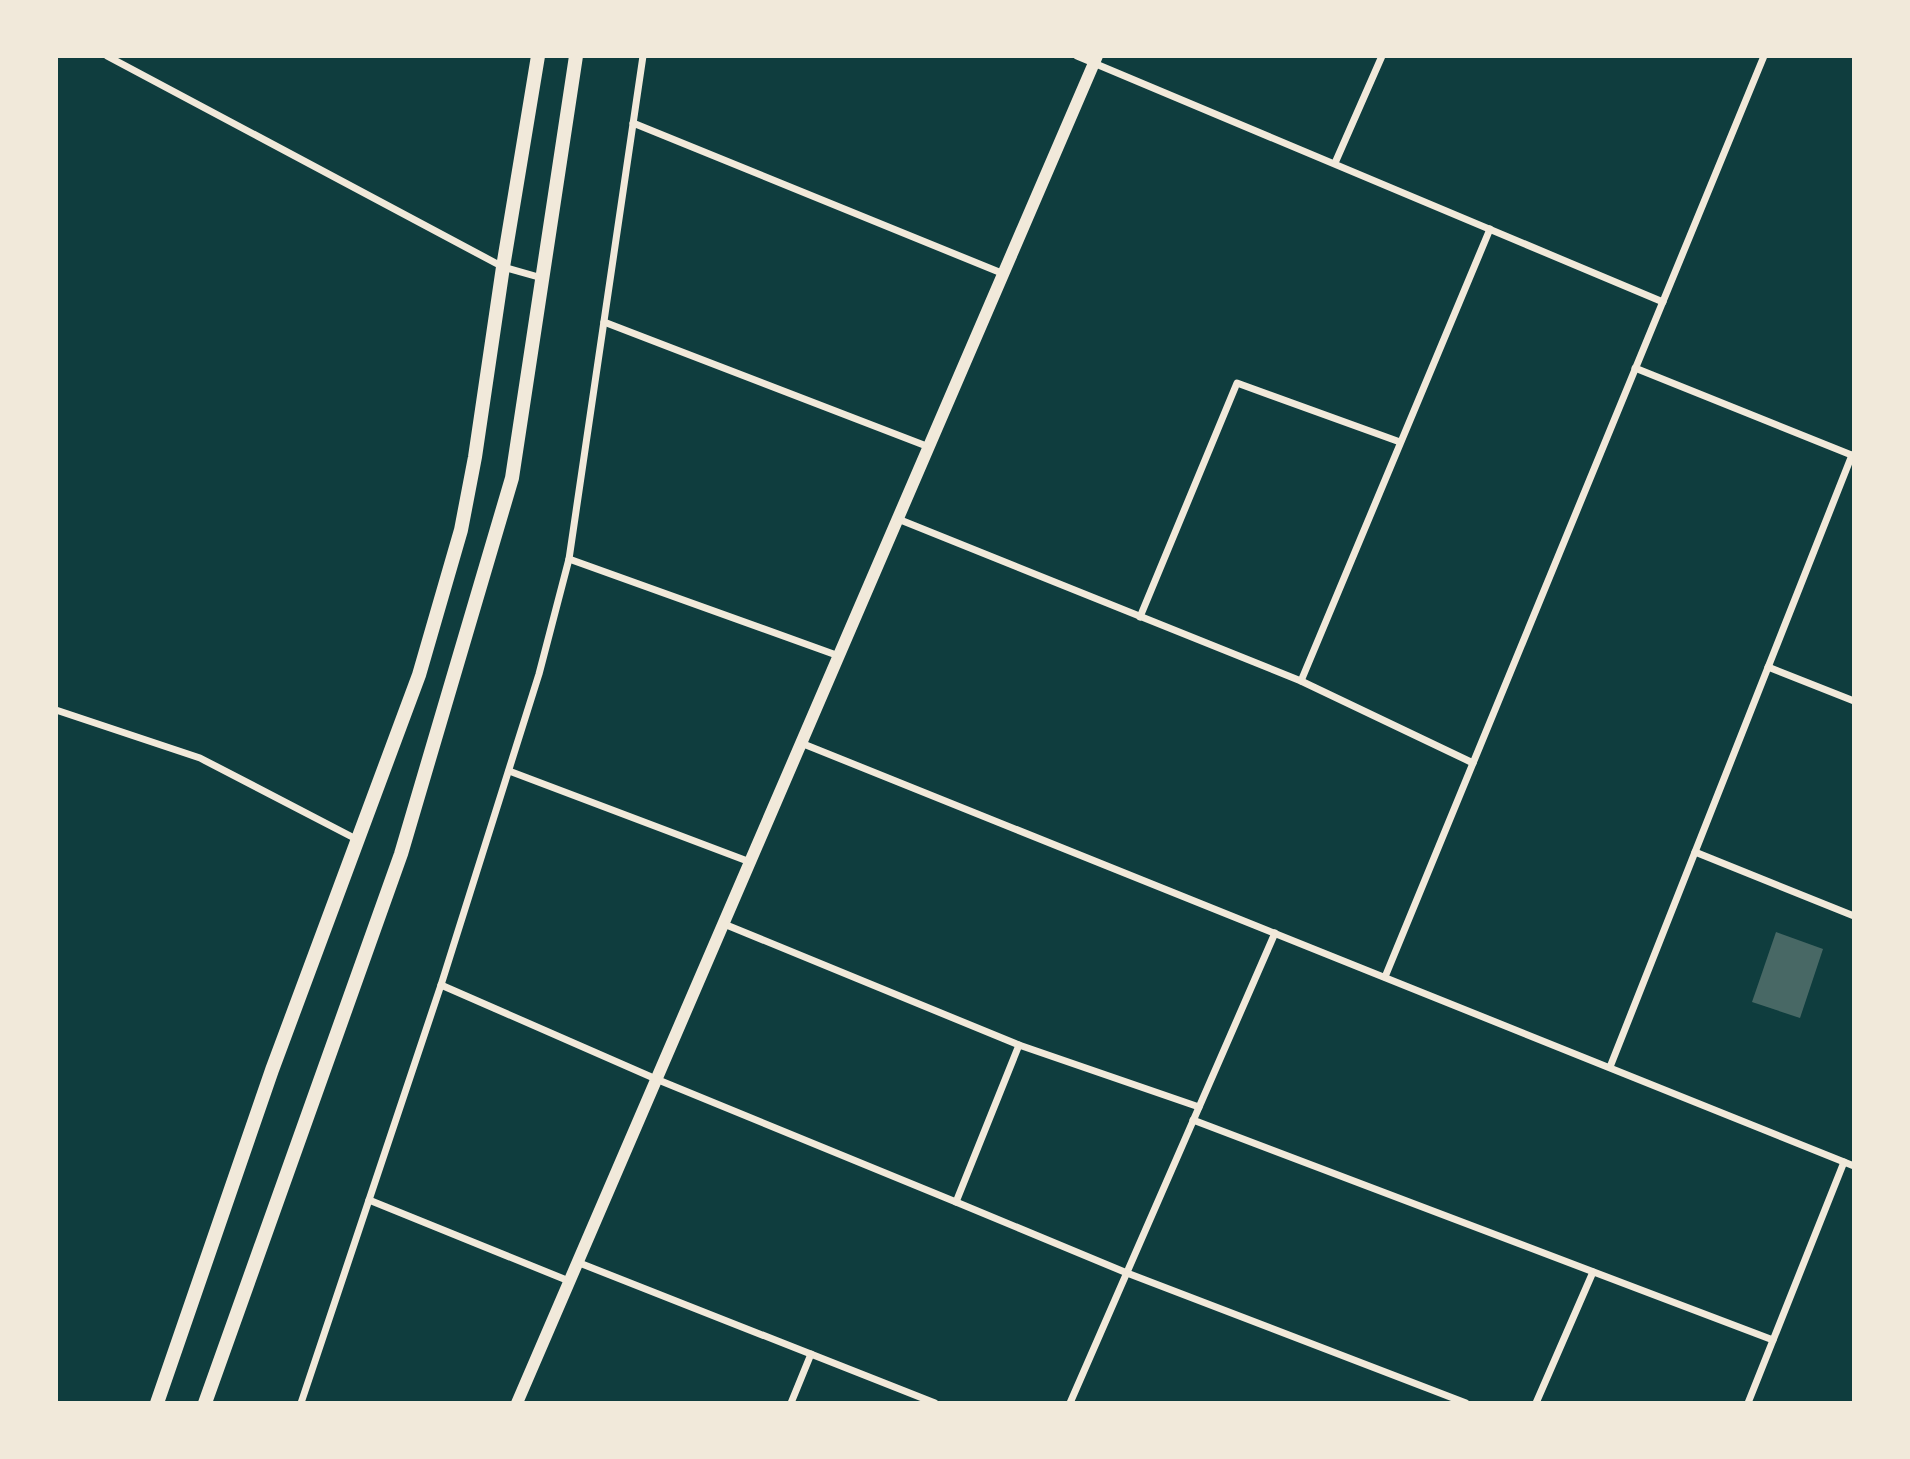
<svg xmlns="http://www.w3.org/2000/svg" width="1910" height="1459" font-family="'Fira Sans Condensed',sans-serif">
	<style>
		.building { fill: #486865 }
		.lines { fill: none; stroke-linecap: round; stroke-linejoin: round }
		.minor { stroke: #f1e9da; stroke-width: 7 }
		.tertiary { stroke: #f1e9da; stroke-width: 12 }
		.secondary { stroke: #f1e9da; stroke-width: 14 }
	</style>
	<rect width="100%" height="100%" fill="#0f3d3e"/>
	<!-- building -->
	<path class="building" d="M1776 932 1823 949 1800 1018 1752 1002Z"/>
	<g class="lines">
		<!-- minor -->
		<g class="minor">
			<path d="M107 56 503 267 542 278"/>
			<path d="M1077 56 1663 302"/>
			<path d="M633 123 1004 274"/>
			<path d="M1335 163 1382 56"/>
			<path d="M604 322 929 447"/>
			<path d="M1635 368 1854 456"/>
			<path d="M898 519 1301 681 1490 229"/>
			<path d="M569 559 839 656"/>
			<path d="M1140 617 1237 383 1400 442"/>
			<path d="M1768 667 1854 701"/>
			<path d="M1301 681 1473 763"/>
			<path d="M56 710 200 758 358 840"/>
			<path d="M801 743 1854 1166"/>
			<path d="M509 771 750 862"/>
			<path d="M1695 852 1854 916"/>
			<path d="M1385 977 1764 56"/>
			<path d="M441 985 656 1079 956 1202 1019 1045 724 924"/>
			<path d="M1019 1045 1199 1107"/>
			<path d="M1610 1067 1852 455"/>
			<path d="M1193 1120 1773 1340"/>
			<path d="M369 1200 569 1281"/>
			<path d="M956 1202 1127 1273 1466 1403"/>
			<path d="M577 1262 935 1403"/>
			<path d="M301 1403 441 985 539 674 569 559 643 56"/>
			<path d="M791 1403 811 1354"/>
			<path d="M1070 1403 1275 933"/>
			<path d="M1536 1403 1593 1272"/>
			<path d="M1748 1403 1844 1162"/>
		</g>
		<!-- tertiary -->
		<path class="tertiary" d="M517 1403 1097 56"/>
		<!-- secondary -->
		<g class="secondary">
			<path d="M157 1403 272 1070 419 675 461 530 475 457 503 267 538 56"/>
			<path d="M205 1403 401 854 512 478 576 56"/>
		</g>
	</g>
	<!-- border -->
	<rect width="1910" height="1459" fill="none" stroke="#f1e9da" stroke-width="116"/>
</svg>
